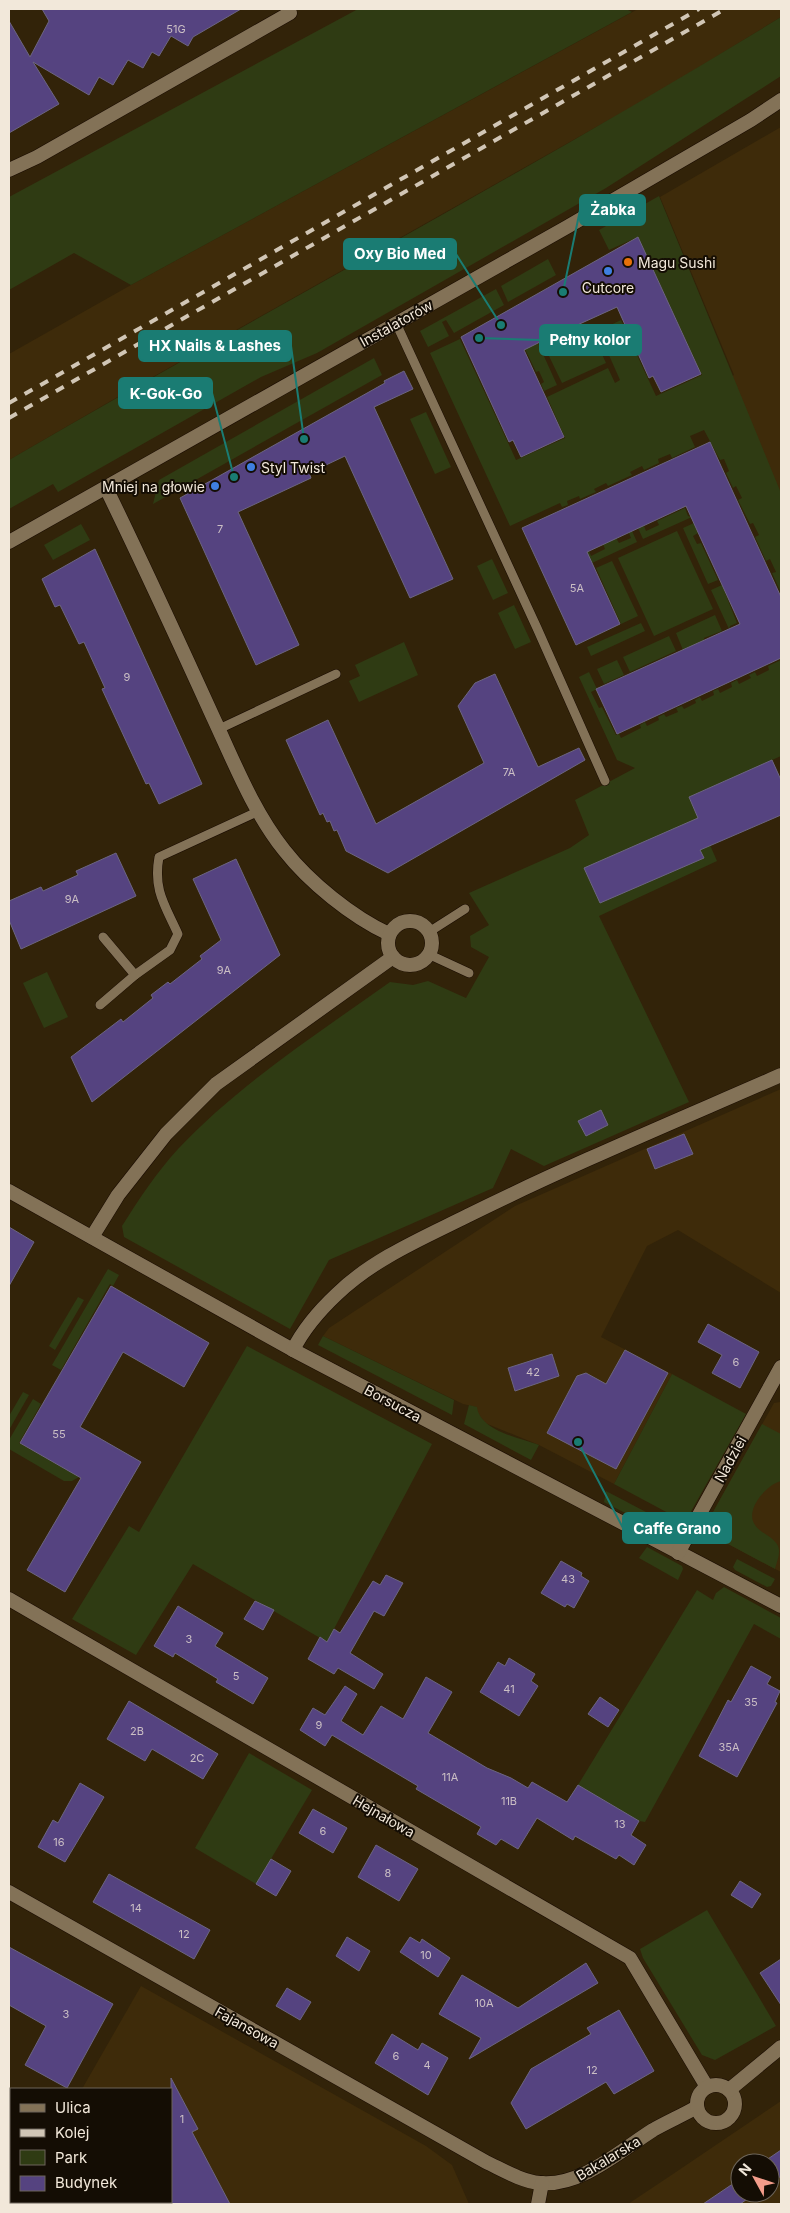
<svg xmlns="http://www.w3.org/2000/svg" width="790" height="2213" font-family="Inter,sans-serif">
	<style>
		.built { fill: #3e2b0a; fill-rule: evenodd }
		.green { fill: #2f3b13 }
		.building { fill: #554380; stroke: #6c6581 }
		.lines { fill: none; stroke-linecap: round; stroke-linejoin: round }
		.service-casing { stroke: #190b00; stroke-width: 10 }
		.minor-casing { stroke: #190b00; stroke-width: 15 }
		.service { stroke: #837257; stroke-width: 9 }
		.minor { stroke: #837257; stroke-width: 14 }
		.rail { stroke: #d1c6b6; stroke-width: 4; stroke-dasharray: 9 9; stroke-linecap: butt }
		.food-dot { fill: #e8710a; stroke: #140d04; stroke-width: 2 }
		.shop-dot { fill: #3f7fe0; stroke: #140d04; stroke-width: 2 }
		.labels { text-anchor: middle; dominant-baseline: central; stroke-width: 4; stroke-linejoin: round; paint-order: stroke }
		.number-label { font-size: 11px; fill: #cbbfc4 }
		.poi-label { font-size: 14px; fill: #f2e8da; stroke: #140d04; text-anchor: start }
		.street-label { font-size: 14px; fill: #f2e8da; stroke: #140d04 }
		.leader { fill: none; stroke: #1a7c73; stroke-width: 2 }
		.callout-dot { fill: #1a7c73; stroke: #140d04; stroke-width: 2 }
		.callout { fill: #1a7c73; stroke: #1a7c73; stroke-width: 2 }
		.callout-label { font-size: 15px; text-anchor: middle; font-weight: bold; fill: #fff }
	</style>
	<rect width="100%" height="100%" fill="#322309"/>
	<!-- built -->
	<g class="built">
		<path d="M638 9H781V17L655 94 128 391 9 460V354L131 285Z"/>
		<path d="M781 127V504L730 377 734 375 660 197Z"/>
		<path d="M781 1089V1293L678 1230 647 1246 601 1337 672 1374 614 1484 539 1445 485 1423 478 1414 476 1407 463 1404 323 1336 329 1328 515 1206Z"/>
		<path d="M781 1399V1572L715 1537 708 1521 774 1403 780 1402Z"/>
		<path d="M141 1986 426 2146 452 2165 469 2204H74L73 2202H171V2089H82Z"/>
		<path d="M781 2101V2204H628L673 2174ZM740 2163H770V2193H740Z"/>
	</g>
	<!-- green -->
	<g class="green">
		<path d="M358 9H626L632 12 131 285 74 253 9 290V197Z"/>
		<path d="M781 17V76L606 188 317 353 261 377 58 492 53 484 9 509V460C265 311 528 172 781 17Z"/>
		<path d="M659 196 781 493V593L772 573 776 572 770 559 766 561 755 537 759 535 753 523 750 524 738 500 742 498 736 486 733 488 726 473 729 471 724 459 720 460 704 430 690 436 695 447 672 458 670 454 658 459 659 463 644 470 642 466 630 472 632 475 608 486 606 483 594 489 596 492 580 499 579 496 567 501 568 505 562 507 560 503 510 526 430 353 460 339 516 460 565 438 547 397 608 368 615 383 620 380 608 353 631 342 656 396 702 375 638 237 609 250 599 230Z"/>
		<path d="M548 259 556 275 508 302 501 286Z"/>
		<path d="M496 289 504 305 454 333 446 320 442 322 449 336 428 347 420 331Z"/>
		<path d="M621 320 629 337 606 348 598 331Z"/>
		<path d="M592 333 606 363 562 383 548 354Z"/>
		<path d="M538 343 557 385 544 391 541 384 544 382 539 371 536 372 525 349Z"/>
		<path d="M374 358 382 375 153 504 159 480Z"/>
		<path d="M426 412 451 467 435 474 410 419Z"/>
		<path d="M685 508 688 516 692 517 643 539 638 528 644 526 646 531 659 525 657 521Z"/>
		<path d="M694 523 698 533 693 536 697 544 701 543 718 580 708 584 683 528Z"/>
		<path d="M81 524 90 540 53 560 44 545Z"/>
		<path d="M632 531 637 542 592 563 587 552 589 551 591 556 605 549 603 544 616 538 619 543 631 538 629 533Z"/>
		<path d="M677 531 713 609 654 636 618 558Z"/>
		<path d="M492 559 508 593 493 600 477 566Z"/>
		<path d="M612 561 638 616 621 624 596 568Z"/>
		<path d="M722 585 737 623 730 626 729 629 711 590Z"/>
		<path d="M514 605 531 642 515 649 498 613Z"/>
		<path d="M715 615 722 631 704 638V640L683 650 676 633Z"/>
		<path d="M641 623 645 631 591 656 587 647Z"/>
		<path d="M669 636 676 651 630 672 623 657Z"/>
		<path d="M404 642 418 675 359 702 349 681 360 676 355 665Z"/>
		<path d="M617 660 624 675 604 684 597 669Z"/>
		<path d="M781 660V756L689 797 717 861 599 916 689 1102 544 1166 511 1149 493 1188 329 1260 290 1329 124 1237 122 1226C139 1199 157 1172 178 1149 239 1084 317 1034 390 982L413 985 428 981 466 998 489 957 471 947 470 936 489 925 469 893 570 848 589 835 575 800 635 768 617 760 579 677 589 672 597 689 591 692 599 708 602 707 616 735 619 734 621 738 641 728 640 725 645 722 647 726 659 720 658 717 664 714 666 717 678 712 676 708 682 706 684 709 696 703 695 700 700 697 702 701 714 695 713 691 718 689 720 693 732 687 731 683 737 680 739 684 751 678 749 675 755 672 757 676 769 670 768 666Z"/>
		<path d="M47 972 68 1017 44 1028 23 983Z"/>
		<path d="M108 1269 119 1275 113 1286 110 1284 61 1370 52 1365Z"/>
		<path d="M78 1297 84 1300 55 1350 49 1346Z"/>
		<path d="M323 1336 454 1400 452 1415 318 1345Z"/>
		<path d="M247 1346 432 1444 327 1642 193 1564 136 1655 72 1619 129 1526 139 1532Z"/>
		<path d="M672 1374 746 1414 685 1522 614 1484Z"/>
		<path d="M23 1392 29 1395 9 1430V1416Z"/>
		<path d="M33 1399 41 1404 19 1443 79 1477 72 1481H64L9 1449V1440Z"/>
		<path d="M469 1405 477 1407C480 1431 520 1438 539 1445L531 1460 464 1424Z"/>
		<path d="M762 1424 781 1434V1481C767 1484 744 1510 755 1525 761 1534 773 1536 778 1546 781 1553 777 1561 775 1569L715 1537 708 1521Z"/>
		<path d="M606 1491 684 1532 681 1538 677 1540 604 1502Z"/>
		<path d="M647 1547 682 1566 683 1569 678 1580 639 1558Z"/>
		<path d="M737 1559 775 1579 771 1586 767 1587 735 1570 733 1567Z"/>
		<path d="M724 1587 781 1618V1639L754 1624 645 1822 639 1821 578 1785 697 1590 713 1600 716 1593Z"/>
		<path d="M249 1753 312 1790 256 1884 195 1848Z"/>
		<path d="M707 1910 776 2026 715 2060 702 2055 643 1958 640 1949Z"/>
	</g>
	<!-- building -->
	<g class="building">
		<path d="M42 9H241L193 37 188 46 171 36 159 56 152 52 143 68 128 60 113 85 99 77 89 95 33 62 59 104 9 133V21L30 57 49 21Z"/>
		<path d="M638 237 701 374 661 392 653 376 649 378 617 307 542 341 524 350 564 437 521 457 513 440 509 442 461 337Z"/>
		<path d="M404 371 413 389 374 407 453 579 410 598 345 456 309 473 311 478 238 512 299 645 256 665 180 498 385 383 384 381Z"/>
		<path d="M710 442 781 597V658L617 734 596 689 740 624 707 552 686 506 587 552 620 624 576 645 522 528Z"/>
		<path d="M95 549 202 784 159 804 149 783 146 784 102 689 105 688 84 642 79 644 60 605 55 607 42 579Z"/>
		<path d="M495 674 538 767 579 748 585 760 388 873 346 851 337 830 334 831 330 821 327 822 323 813 320 815 286 740 328 720 376 824 484 763 458 706 475 683Z"/>
		<path d="M772 760 781 780V815L700 850 704 858 600 903 584 868 698 818 689 797Z"/>
		<path d="M116 853 136 896 21 949 9 920V901L41 887 43 891 78 875 76 871Z"/>
		<path d="M236 859 280 955 92 1102 71 1057 121 1019 123 1022 153 998 151 995 168 982 170 984 202 959 200 956 221 940 193 879Z"/>
		<path d="M601 1110 608 1125 586 1136 578 1121Z"/>
		<path d="M684 1134 693 1154 655 1169 647 1149Z"/>
		<path d="M9 1227 34 1242 9 1286Z"/>
		<path d="M111 1286 209 1343 184 1387 123 1352 80 1427 141 1462 65 1592 27 1570 81 1478 20 1443Z"/>
		<path d="M708 1324 759 1352 740 1388 712 1373 722 1355 698 1342Z"/>
		<path d="M625 1350 668 1373 616 1469 547 1433 577 1376 586 1373 606 1384Z"/>
		<path d="M552 1354 559 1376 515 1391 508 1368Z"/>
		<path d="M561 1561 582 1573 581 1576 589 1581 574 1608 567 1604 565 1607 541 1593Z"/>
		<path d="M386 1575 403 1583 384 1616 374 1611 350 1653 383 1674 374 1689 338 1668 334 1674 308 1659 320 1637 327 1642 334 1629 340 1633 373 1581 380 1585Z"/>
		<path d="M255 1601 274 1610 263 1630 244 1619Z"/>
		<path d="M178 1606 223 1633 215 1646 268 1678 253 1704 216 1682 218 1679 175 1653 173 1657 154 1646Z"/>
		<path d="M509 1658 535 1674 531 1681 538 1686 519 1716 480 1692 498 1662 505 1666Z"/>
		<path d="M751 1666 771 1677 767 1684 780 1691 775 1702 777 1703 737 1777 699 1756 728 1700 731 1702Z"/>
		<path d="M426 1677 452 1692 428 1733 487 1768 511 1778 528 1788 532 1782 567 1802 578 1785 639 1821 631 1835 646 1845 634 1865 619 1855 616 1859 575 1836 573 1840 537 1818 518 1849 501 1839 496 1845 477 1834 481 1827 416 1789 418 1786 332 1735 325 1746 300 1730 313 1708 325 1715 345 1686 357 1694 341 1721 363 1735 381 1706 403 1719Z"/>
		<path d="M600 1697 619 1710 608 1727 588 1714Z"/>
		<path d="M129 1701 218 1754 203 1779 152 1749 145 1761 107 1739Z"/>
		<path d="M80 1783 104 1797 65 1862 38 1847 53 1820 58 1823Z"/>
		<path d="M313 1809 347 1828 333 1853 299 1833Z"/>
		<path d="M376 1845 418 1869 399 1901 358 1877Z"/>
		<path d="M271 1859 291 1871 276 1896 256 1884Z"/>
		<path d="M109 1874 210 1930 194 1959 93 1902Z"/>
		<path d="M740 1881 761 1894 752 1908 731 1895Z"/>
		<path d="M347 1937 370 1951 359 1971 336 1956Z"/>
		<path d="M410 1937 420 1943 422 1939 450 1958 438 1977 400 1952Z"/>
		<path d="M9 1947 113 2004 67 2088 25 2065 46 2026 9 2005Z"/>
		<path d="M781 1959V2005L760 1973Z"/>
		<path d="M586 1963 598 1983 469 2059 481 2038 439 2014 462 1975 518 2008Z"/>
		<path d="M287 1988 311 2002 300 2020 276 2006Z"/>
		<path d="M619 2010 654 2071 614 2094 606 2082 526 2129 511 2103 531 2069 591 2034 587 2028Z"/>
		<path d="M392 2034 418 2050 422 2043 448 2058 428 2095 375 2063Z"/>
		<path d="M171 2078 198 2129 192 2132 230 2204H171Z"/>
		<path d="M781 2150V2176L770 2184V2163H762Z"/>
		<path d="M740 2179V2193H756L740 2204H703Z"/>
	</g>
	<g class="lines">
		<!-- service casing -->
		<g class="service-casing">
			<g id="service">
				<path d="M396 323 537 628 605 781"/>
				<path d="M219 729 336 674"/>
				<path d="M429 932 465 909"/>
				<path d="M103 937 135 975"/>
				<path d="M428 954 469 973"/>
				<path d="M100 1005 135 975 170 950 178 934C165 905 153 890 159 857L259 811"/>
			</g>
		</g>
		<!-- minor casing -->
		<g class="minor-casing">
			<g id="minor">
				<path d="M9 170 37 157 290 13 288 9"/>
				<path d="M106 488C143 564 178 640 213 717 234 762 253 811 284 850 309 882 352 917 389 934"/>
				<path d="M9 542 567 227 751 120 781 100"/>
				<circle cx="410" cy="943" r="22"/>
				<path d="M9 1191 293 1350 781 1606"/>
				<path d="M92 1237 118 1195 166 1134 216 1084 393 957"/>
				<path d="M293 1350C303 1330 321 1309 337 1294 373 1259 423 1238 467 1216 570 1165 676 1121 781 1075"/>
				<path d="M678 1553 781 1367"/>
				<path d="M9 1599 630 1958 707 2087"/>
				<path d="M9 1892 486 2162C503 2170 521 2181 540 2183 580 2187 620 2151 653 2130 667 2122 683 2115 697 2107"/>
				<circle cx="716" cy="2104" r="19"/>
				<path d="M729 2090 781 2047"/>
				<path d="M538 2204 542 2183"/>
			</g>
		</g>
		<!-- service -->
		<use href="#service" class="service"/>
		<!-- minor -->
		<use href="#minor" class="minor"/>
		<!-- rail -->
		<g class="rail">
			<path d="M9 403 699 9"/>
			<path d="M9 418 725 9"/>
		</g>
	</g>
	<!-- markers -->
	<circle class="food-dot" cx="628" cy="262" r="5"/>
	<g class="shop-dot">
		<circle cx="608" cy="271" r="5"/>
		<circle cx="251" cy="467" r="5"/>
		<circle cx="215" cy="486" r="5"/>
	</g>
	<g class="labels">
		<!-- number labels -->
		<g class="number-label">
			<text x="176" y="29">51G</text>
			<text x="220" y="529">7</text>
			<text x="577" y="588">5A</text>
			<text x="127" y="677">9</text>
			<text x="509" y="772">7A</text>
			<text x="72" y="899">9A</text>
			<text x="224" y="970">9A</text>
			<text x="736" y="1362">6</text>
			<text x="533" y="1372">42</text>
			<text x="59" y="1434">55</text>
			<text x="568" y="1579">43</text>
			<text x="189" y="1639">3</text>
			<text x="236" y="1676">5</text>
			<text x="509" y="1689">41</text>
			<text x="751" y="1702">35</text>
			<text x="319" y="1725">9</text>
			<text x="137" y="1731">2B</text>
			<text x="729" y="1747">35A</text>
			<text x="197" y="1758">2C</text>
			<text x="450" y="1777">11A</text>
			<text x="509" y="1801">11B</text>
			<text x="620" y="1824">13</text>
			<text x="323" y="1831">6</text>
			<text x="59" y="1842">16</text>
			<text x="388" y="1873">8</text>
			<text x="136" y="1908">14</text>
			<text x="184" y="1934">12</text>
			<text x="426" y="1955">10</text>
			<text x="484" y="2003">10A</text>
			<text x="66" y="2014">3</text>
			<text x="396" y="2056">6</text>
			<text x="427" y="2065">4</text>
			<text x="592" y="2070">12</text>
			<text x="182" y="2119">1</text>
		</g>
		<!-- poi labels -->
		<g class="poi-label">
			<text x="638" y="262">Magu Sushi</text>
			<text x="608" y="287" text-anchor="middle">Cutcore</text>
			<text x="261" y="467">Styl Twist</text>
			<text x="205" y="486" text-anchor="end">Mniej na głowie</text>
		</g>
		<!-- street labels -->
		<g class="street-label">
			<text transform="translate(396 323) rotate(-29)">Instalatorów</text>
			<text transform="translate(393 1403) rotate(28)">Borsucza</text>
			<text transform="translate(730 1459) rotate(-61)">Nadziei</text>
			<text transform="translate(384 1816) rotate(30)">Hejnałowa</text>
			<text transform="translate(247 2027) rotate(29)">Fajansowa</text>
			<text transform="translate(608 2158) rotate(-31)">Bakalarska</text>
		</g>
	</g>
	<!-- callouts -->
	<path class="leader" d="M563 292L580 210M501 325L456 254M479 338L540 340M304 439L291 346M234 477L212 393M578 1442L623 1528"/>
	<g class="callout-dot">
		<circle cx="563" cy="292" r="5"/>
		<circle cx="501" cy="325" r="5"/>
		<circle cx="479" cy="338" r="5"/>
		<circle cx="304" cy="439" r="5"/>
		<circle cx="234" cy="477" r="5"/>
		<circle cx="578" cy="1442" r="5"/>
	</g>
	<g class="callout">
		<rect x="580" y="195" width="65" height="30" rx="5"/>
		<rect x="344" y="239" width="112" height="30" rx="5"/>
		<rect x="540" y="325" width="101" height="30" rx="5"/>
		<rect x="139" y="331" width="152" height="30" rx="5"/>
		<rect x="119" y="378" width="93" height="30" rx="5"/>
		<rect x="623" y="1513" width="108" height="30" rx="5"/>
	</g>
	<g class="callout-label">
		<text x="613" y="215">Żabka</text>
		<text x="400" y="259">Oxy Bio Med</text>
		<text x="590" y="345">Pełny kolor</text>
		<text x="215" y="351">HX Nails &amp; Lashes</text>
		<text x="166" y="399">K-Gok-Go</text>
		<text x="677" y="1534">Caffe Grano</text>
	</g>
	<!-- border -->
	<rect width="790" height="2213" fill="none" stroke="#f2e8da" stroke-width="20"/>
	<!-- legend -->
	<rect x="10" y="2088" width="162" height="115" fill="#140d04" stroke="#6d655a"/>
	<rect x="20" y="2104" width="25" height="8" fill="#837257" stroke="#6d655a"/>
	<text x="55" y="2113" font-size="15" fill="#f2e8da">Ulica</text>
	<rect x="20" y="2129" width="25" height="8" fill="#d1c6b6" stroke="#6d655a"/>
	<text x="55" y="2138" font-size="15" fill="#f2e8da">Kolej</text>
	<rect x="20" y="2150" width="25" height="15" fill="#2f3b13" stroke="#6d655a"/>
	<text x="55" y="2163" font-size="15" fill="#f2e8da">Park</text>
	<rect x="20" y="2176" width="25" height="15" fill="#554380" stroke="#6d655a"/>
	<text x="55" y="2188" font-size="15" fill="#f2e8da">Budynek</text>
	<!-- north arrow -->
	<g transform="translate(755 2178) rotate(310)"><circle r="24" fill="#140d04" stroke="#6d655a"/>
	<path d="M0-4L9 19L0 12L-9 19Z" fill="#f49d8b"/>
	<text y="-8" font-size="14" font-weight="bold" text-anchor="middle" fill="#f2e8da">N</text>
	</g>
</svg>
